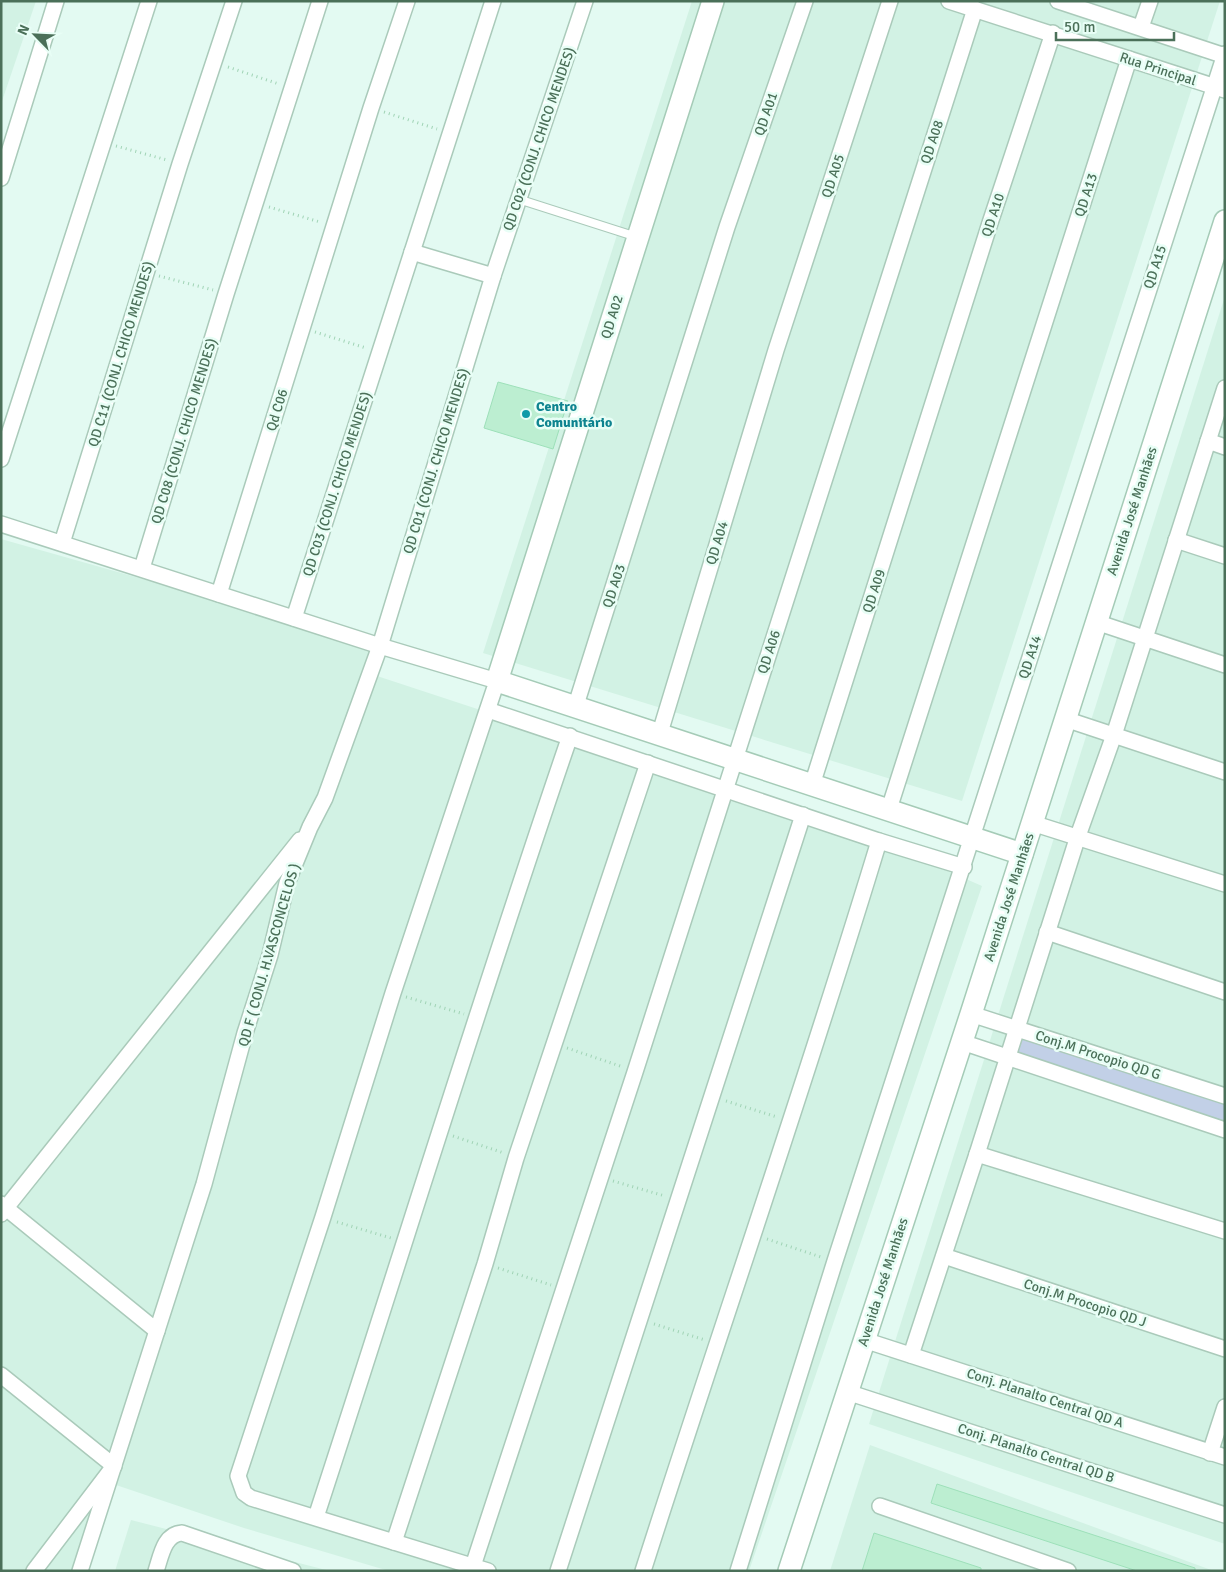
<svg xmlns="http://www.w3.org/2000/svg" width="1226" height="1572" font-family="Signika,sans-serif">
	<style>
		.residential { fill: #d2f2e4 }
		.green { fill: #c2d0e7 }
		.building { fill: #bceed1; stroke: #9de0b9 }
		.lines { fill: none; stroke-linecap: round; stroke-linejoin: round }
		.lane-casing { stroke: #aacaba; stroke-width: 10 }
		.street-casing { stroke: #aacaba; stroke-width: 18 }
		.secondary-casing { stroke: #a5cbb7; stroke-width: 24 }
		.path { stroke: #a0d3b5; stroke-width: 3; stroke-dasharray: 1 4; stroke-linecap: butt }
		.lane { stroke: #fff; stroke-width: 8 }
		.street { stroke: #fff; stroke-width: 15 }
		.secondary { stroke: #fff; stroke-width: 21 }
		.culture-dot { fill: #0f9aa8; stroke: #e8fef6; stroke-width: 2 }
		.labels { text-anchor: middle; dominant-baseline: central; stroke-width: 5; stroke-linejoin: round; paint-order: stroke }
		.street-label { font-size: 14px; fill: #4b7059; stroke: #e8fef6 }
		.culture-label { font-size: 14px; font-weight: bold; fill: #0d838f; stroke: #e8fef6; text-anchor: start }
	</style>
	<rect width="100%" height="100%" fill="#e3faf2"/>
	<!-- residential -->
	<g class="residential">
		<path d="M1 1H36L1 104Z"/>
		<path d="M692 1H1220L962 801 483 653Z"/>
		<path d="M1225 296V1544L869 1424Z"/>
		<path d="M1 539 380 646 371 674 879 841 982 886 749 1571H389L244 1528 110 1483 81 1571H1Z"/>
		<path d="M870 1445 1214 1571H830Z"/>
		<path d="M131 1520 330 1571H115Z"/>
	</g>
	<!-- green -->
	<path class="green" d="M1023 1034 1225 1102V1125L1017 1054Z"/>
	<!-- building -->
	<g class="building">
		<path d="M498 382 568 401 553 449 484 428Z"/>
		<path d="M937 1484 1195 1568V1571H1137L931 1503Z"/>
		<path d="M874 1533 981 1568V1571H862Z"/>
	</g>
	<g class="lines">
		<!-- lane casing -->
		<g class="lane-casing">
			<path id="lane" d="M518 199 637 237"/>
		</g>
		<!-- street casing -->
		<g class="street-casing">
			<g id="street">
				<path d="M949 1 1225 90"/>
				<path d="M1058 1 1225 56"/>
				<path d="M1141 27 1150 1"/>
				<path d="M1 178 56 1"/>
				<path d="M412 252 493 276"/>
				<path d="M1208 441 1225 447"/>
				<path d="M1 459 149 1"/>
				<path d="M1 524 380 646 497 681 393 993 323 1217 238 1476 244 1493 251 1498 488 1571"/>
				<path d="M1176 540 1225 556"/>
				<path d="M62 543 180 164 234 1"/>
				<path d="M142 568 226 294 320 1"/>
				<path d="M219 594 371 108 407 1"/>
				<path d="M294 618 493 1"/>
				<path d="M1096 622 1225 665"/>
				<path d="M575 708 727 227 805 1"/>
				<path d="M488 710 879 841 964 867"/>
				<path d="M1065 719 1225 772"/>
				<path d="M659 736 776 350 890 1"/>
				<path d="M812 785 990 223 1053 33"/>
				<path d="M889 809 1129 59"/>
				<path d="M1032 823 1225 884"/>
				<path d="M1047 932 1225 992"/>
				<path d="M971 1014 1225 1096"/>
				<path d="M962 1042 1225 1130"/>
				<path d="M977 1154 1225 1231"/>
				<path d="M1 1204 157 1331"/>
				<path d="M1 1214 300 840"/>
				<path d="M944 1256 1225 1349"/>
				<path d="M864 1340 1225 1457"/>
				<path d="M911 1355 977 1154 1078 836 1114 735 1225 388"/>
				<path d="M1 1375 114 1466 34 1571"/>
				<path d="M847 1392 1225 1515"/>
				<path d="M1210 1453 1225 1407"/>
				<path d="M880 1506 1068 1571"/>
				<path d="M316 1517C401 1257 481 995 570 736"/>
				<path d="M394 1542 485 1264 516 1158 648 763"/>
				<path d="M473 1566 635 1072 975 9"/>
				<path d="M80 1571 204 1184 245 1033 270 955 287 883 310 827 325 798 380 646 493 276 585 1"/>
				<path d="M156 1571C161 1556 164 1534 182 1533L293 1571"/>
				<path d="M558 1571 803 815"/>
				<path d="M643 1571C721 1327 805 1086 879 841"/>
				<path d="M738 1571 835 1261 1225 54"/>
			</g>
		</g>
		<!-- secondary casing -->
		<g class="secondary-casing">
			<g id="secondary">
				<path d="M713 1 497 681 1022 854"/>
				<path d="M789 1571 971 1014 1225 221"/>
			</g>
		</g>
		<!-- path -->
		<g class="path">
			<path d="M228 67 279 84"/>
			<path d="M384 112 437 129"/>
			<path d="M116 146 167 160"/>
			<path d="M269 207 320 222"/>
			<path d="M159 276 213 290"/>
			<path d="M315 332 366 348"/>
			<path d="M406 997 464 1014"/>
			<path d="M567 1048 623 1067"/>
			<path d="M726 1101 777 1117"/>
			<path d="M453 1136 504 1153"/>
			<path d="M613 1181 665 1196"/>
			<path d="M337 1222 391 1238"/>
			<path d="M767 1239 821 1257"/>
			<path d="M498 1268 551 1285"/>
			<path d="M654 1324 705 1340"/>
		</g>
		<!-- lane -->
		<use href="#lane" class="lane"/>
		<!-- street -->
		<use href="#street" class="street"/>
		<!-- secondary -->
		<use href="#secondary" class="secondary"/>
	</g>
	<!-- markers -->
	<circle class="culture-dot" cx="526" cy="414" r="5"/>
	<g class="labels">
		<!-- street labels -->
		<g class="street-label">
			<text transform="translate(1158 69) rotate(18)">Rua Principal</text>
			<text transform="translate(766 114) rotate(-71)">QD A01</text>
			<text transform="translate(539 139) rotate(-71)">QD C02 (CONJ. CHICO MENDES)</text>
			<text transform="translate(932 142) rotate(-72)">QD A08</text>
			<text transform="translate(833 176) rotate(-72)">QD A05</text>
			<text transform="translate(1086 195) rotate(-72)">QD A13</text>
			<text transform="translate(993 215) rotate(-72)">QD A10</text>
			<text transform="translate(1155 267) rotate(-72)">QD A15</text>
			<text transform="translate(612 317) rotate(-73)">QD A02</text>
			<text transform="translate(121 354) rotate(-73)">QD C11 (CONJ. CHICO MENDES)</text>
			<text transform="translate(277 410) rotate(-73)">Qd C06</text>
			<text transform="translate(184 431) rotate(-73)">QD C08 (CONJ. CHICO MENDES)</text>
			<text transform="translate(436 461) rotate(-73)">QD C01 (CONJ. CHICO MENDES)</text>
			<text transform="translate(337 484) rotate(-72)">QD C03 (CONJ. CHICO MENDES)</text>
			<text transform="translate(1132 511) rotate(-72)">Avenida José Manhães</text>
			<text transform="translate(717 543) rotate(-73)">QD A04</text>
			<text transform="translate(614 586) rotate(-72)">QD A03</text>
			<text transform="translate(874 591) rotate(-72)">QD A09</text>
			<text transform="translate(769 652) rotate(-72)">QD A06</text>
			<text transform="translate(1030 657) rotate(-72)">QD A14</text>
			<text transform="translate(1009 897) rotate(-72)">Avenida José Manhães</text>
			<text transform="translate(269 955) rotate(-74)">QD F ( CONJ. H.VASCONCELOS )</text>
			<text transform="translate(1098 1055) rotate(18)">Conj.M Procopio QD G</text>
			<text transform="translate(883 1282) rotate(-72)">Avenida José Manhães</text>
			<text transform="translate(1085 1303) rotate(18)">Conj.M Procopio QD J</text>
			<text transform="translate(1045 1398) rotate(18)">Conj. Planalto Central QD A</text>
			<text transform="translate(1036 1453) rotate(18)">Conj. Planalto Central QD B</text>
		</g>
		<!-- culture labels -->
		<g class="culture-label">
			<text x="536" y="406">Centro<tspan x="536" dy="16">Comunitário</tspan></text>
		</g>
	</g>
	<!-- border -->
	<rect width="1226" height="1572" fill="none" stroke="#4b7059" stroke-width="5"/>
	<!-- north arrow -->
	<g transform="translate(35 35) rotate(294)" stroke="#e8fef6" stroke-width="4" paint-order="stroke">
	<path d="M0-4L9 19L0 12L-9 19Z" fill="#4b7059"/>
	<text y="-8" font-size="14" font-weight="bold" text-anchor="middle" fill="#4b7059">N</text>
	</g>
	<!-- scale -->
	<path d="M1056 32v8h118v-8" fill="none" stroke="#4b7059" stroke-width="2.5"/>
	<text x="1064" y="32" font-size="15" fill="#4b7059" stroke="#e8fef6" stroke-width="4" paint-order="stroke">50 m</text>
</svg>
